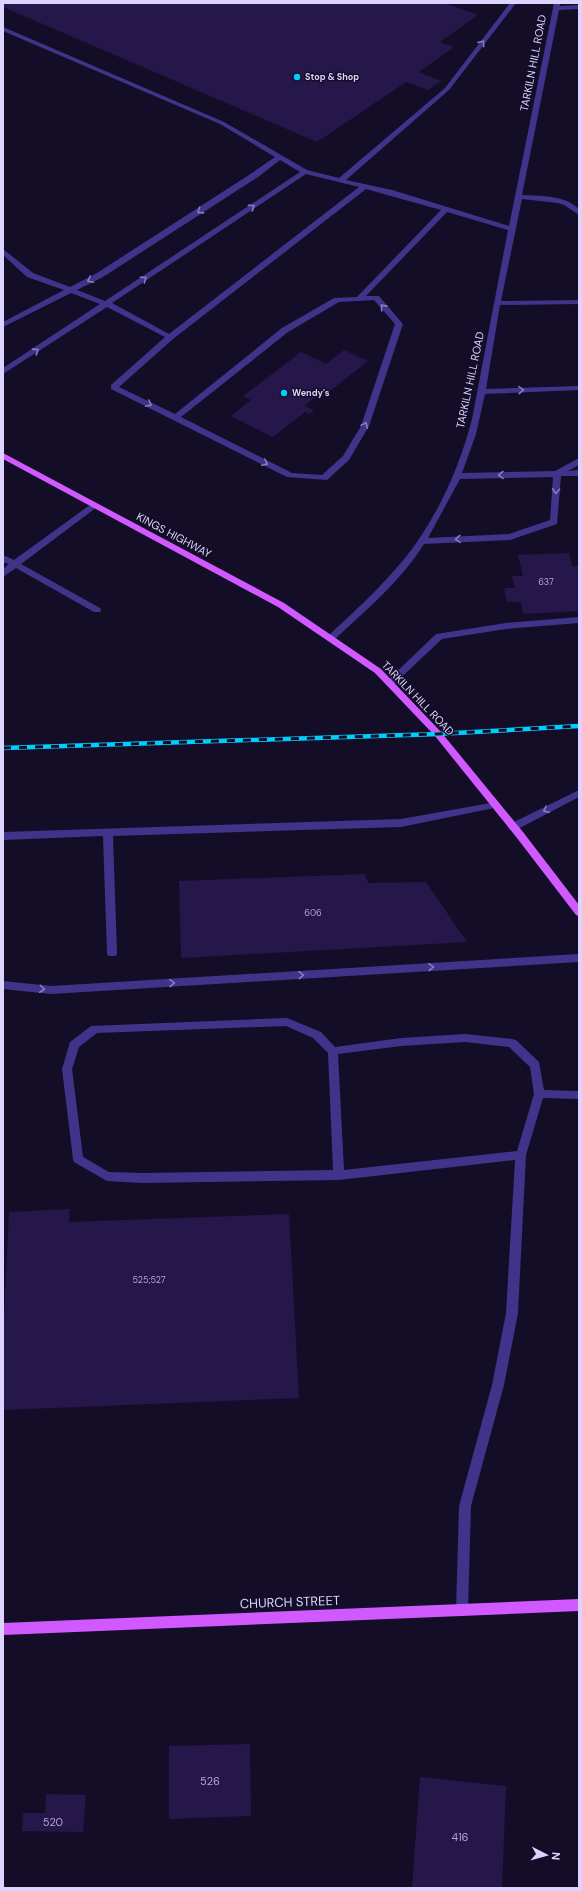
<svg xmlns="http://www.w3.org/2000/svg" width="582" height="1891" font-family="'DM Sans',sans-serif">
	<style>
		.building { fill: #26174a }
		.lines { fill: none; stroke-linecap: round; stroke-linejoin: round }
		.minor { fill: #3f348a; fill-rule: evenodd }
		.major { fill: #d05aff; fill-rule: evenodd }
		.rail-casing { stroke: #00cffe; stroke-width: 4.5 }
		.rail { stroke: #140d27; stroke-width: 3; stroke-dasharray: 8; stroke-linecap: butt }
		.oneway { stroke: #867cbf }
		.poi-dot { fill: #00cffe; stroke: #140d27; stroke-width: 1.5 }
		.labels { text-anchor: middle; dominant-baseline: central; stroke-width: 3; stroke-linejoin: round; paint-order: stroke }
		.far-poi-label { font-size: 9px; font-weight: bold; fill: #dcd3ff; stroke: #140d27; text-anchor: start }
		.number-label { font-size: 9px; fill: #aea4d2 }
		.street-label { font-size: 11px; fill: #dcd3ff; stroke: #140d27 }
		.near-number-label { font-size: 11px; fill: #aea4d2 }
		.near-street-label { font-size: 13px; fill: #dcd3ff; stroke: #140d27 }
	</style>
	<rect width="100%" height="100%" fill="#140d27"/>
	<!-- building -->
	<g class="building">
		<path d="M3 3H445L478 15 440 42 454 47 419 72 441 81 428 90 406 82 317 142 3 7Z"/>
		<path d="M344 350 368 361 326 394 322 392 304 406 314 410 309 414 305 412 273 437 231 416 251 400 243 396 301 352 326 364Z"/>
		<path d="M569 553 572 566H579V611L523 614 521 602H507L504 588H515L512 576H523L518 555Z"/>
		<path d="M365 874 368 883 426 882 467 942 181 958 179 881Z"/>
		<path d="M70 1209 69 1222 289 1214 299 1398 3 1410V1338L9 1212Z"/>
		<path d="M250 1744 251 1816 169 1819V1746Z"/>
		<path d="M420 1777 506 1786 502 1888H412Z"/>
		<path d="M46 1794 86 1795 83 1832 22 1831 23 1813H45Z"/>
	</g>
	<g class="lines">
		<!-- minor -->
		<g class="minor">
			<path d="M510 3H516L449 90 346 180 392 190 509 226 554 3H560V6L579 5V9L559 10 522 195C541 196 565 195 579 209V215L564 205 558 203 522 199 501 301 579 300V304L500 305 486 389 579 386V390L485 394 476 434 462 473 555 471 579 458V465L568 471 579 470V476H561L557 524 510 540 424 544C401 581 366 610 334 640H328L327 638 328 636C355 611 382 586 405 558 437 518 459 469 472 419L508 230 447 212 366 296H379L403 324 369 426 349 460 327 480 287 477 111 389V385L165 337 107 307 3 374V368L100 304 71 293 3 327V322L64 290 27 277 3 255V249L33 273 70 287 97 273 252 173 275 157 220 124 3 31V27L224 122 307 170 339 178 445 88ZM280 160 300 172 105 301 77 290 103 277 258 177ZM306 174 359 187 169 334 112 303ZM366 189 441 210 357 297 334 298 282 328 175 414 119 387 173 339ZM374 300 395 324 361 426 343 456 322 475 292 473 181 417 288 332 339 302ZM553 477 550 520 509 534 428 538 460 479Z"/>
			<path d="M94 502 97 503V507L21 564 100 608 101 610 100 612H94L16 568 3 577V569L9 564 3 562V555L14 560Z"/>
			<path d="M579 617V623L506 629 442 639 393 685H387L385 683 436 634 506 623Z"/>
			<path d="M579 790V797L516 830H510L508 827 510 824Z"/>
			<path d="M496 802 499 803 501 805 499 807 401 827 113 836 117 953 116 956H108L107 953 103 836 3 840V832L401 819Z"/>
			<path d="M579 954V962L51 994 3 989V981L51 986Z"/>
			<path d="M287 1018 321 1032 335 1047 401 1038 465 1034 512 1039 516 1040 539 1062 544 1090 579 1091V1099L543 1098 526 1155 518 1313 504 1385 471 1506 468 1610 466 1614 462 1616 458 1614 456 1610 459 1506 492 1385 506 1313 515 1160 339 1180 142 1183 107 1181 74 1162 73 1159 62 1069 70 1042 91 1026ZM286 1026 313 1038 328 1053 333 1170 142 1173 109 1172 83 1157 72 1069 79 1047 97 1033ZM465 1042 509 1047 530 1067 534 1094 517 1151 344 1170 338 1054 401 1046Z"/>
		</g>
		<!-- major -->
		<g class="major">
			<path d="M3 453 284 603 381 669 441 732 523 832 579 905V916L576 915 517 838 435 736 375 673 278 607 3 459Z"/>
			<path d="M579 1599V1611L3 1635V1623Z"/>
		</g>
		<!-- rail casing -->
		<g class="rail-casing">
			<path id="rail" d="M3 748 438 734 579 726"/>
		</g>
		<!-- rail -->
		<use href="#rail" class="rail"/>
	</g>
	<!-- one-way arrows -->
	<defs><path id="oneway-chevron" d="M-2-3.5L2.5 0L-2 3.5" fill="none" stroke-width="1.6" stroke-linecap="round" stroke-linejoin="round"/></defs>
	<g class="oneway">
		<use href="#oneway-chevron" transform="translate(482 43) rotate(-53)"/>
		<use href="#oneway-chevron" transform="translate(252 207) rotate(-34)"/>
		<use href="#oneway-chevron" transform="translate(200 211) rotate(147)"/>
		<use href="#oneway-chevron" transform="translate(144 279) rotate(-34)"/>
		<use href="#oneway-chevron" transform="translate(90 280) rotate(154)"/>
		<use href="#oneway-chevron" transform="translate(383 307) rotate(-132)"/>
		<use href="#oneway-chevron" transform="translate(36 351) rotate(-33)"/>
		<use href="#oneway-chevron" transform="translate(521 390) rotate(-2)"/>
		<use href="#oneway-chevron" transform="translate(149 404) rotate(27)"/>
		<use href="#oneway-chevron" transform="translate(365 425) rotate(-66)"/>
		<use href="#oneway-chevron" transform="translate(265 463) rotate(27)"/>
		<use href="#oneway-chevron" transform="translate(501 475) rotate(179)"/>
		<use href="#oneway-chevron" transform="translate(556 491) rotate(94)"/>
		<use href="#oneway-chevron" transform="translate(458 539) rotate(178)"/>
		<use href="#oneway-chevron" transform="translate(546 810) rotate(153)"/>
		<use href="#oneway-chevron" transform="translate(431 967) rotate(-3)"/>
		<use href="#oneway-chevron" transform="translate(301 975) rotate(-3)"/>
		<use href="#oneway-chevron" transform="translate(172 983) rotate(-3)"/>
		<use href="#oneway-chevron" transform="translate(42 989) rotate(6)"/>
	</g>
	<!-- markers -->
	<g class="poi-dot">
		<circle cx="297" cy="77" r="4"/>
		<circle cx="284" cy="393" r="4"/>
	</g>
	<g class="labels">
		<!-- far-poi labels -->
		<g class="far-poi-label">
			<text x="305" y="77">Stop &amp; Shop</text>
			<text x="292" y="393">Wendy's</text>
		</g>
		<!-- number labels -->
		<g class="number-label">
			<text x="546" y="582">637</text>
			<text x="313" y="913">606</text>
			<text x="149" y="1280">525;527</text>
		</g>
		<!-- street labels -->
		<g class="street-label">
			<text transform="translate(533 63) rotate(-79)">TARKILN HILL ROAD</text>
			<text transform="translate(470 380) rotate(-78)">TARKILN HILL ROAD</text>
			<text transform="translate(174 535) rotate(28)">KINGS HIGHWAY</text>
			<text transform="translate(418 698) rotate(46)">TARKILN HILL ROAD</text>
		</g>
		<!-- near-number labels -->
		<g class="near-number-label">
			<text x="210" y="1781">526</text>
			<text x="53" y="1822">520</text>
			<text x="460" y="1837">416</text>
		</g>
		<!-- near-street labels -->
		<g class="near-street-label">
			<text transform="translate(290 1602) rotate(-2)">CHURCH STREET</text>
		</g>
	</g>
	<!-- border -->
	<rect width="582" height="1891" fill="none" stroke="#dcd3ff" stroke-width="8"/>
	<!-- north arrow -->
	<g transform="translate(546 1855) rotate(96)" stroke="#140d27" stroke-width="3" paint-order="stroke">
	<path d="M0-3L7 15L0 10L-7 15Z" fill="#dcd3ff"/>
	<text y="-6" font-size="11" font-weight="bold" text-anchor="middle" fill="#dcd3ff">N</text>
	</g>
</svg>
